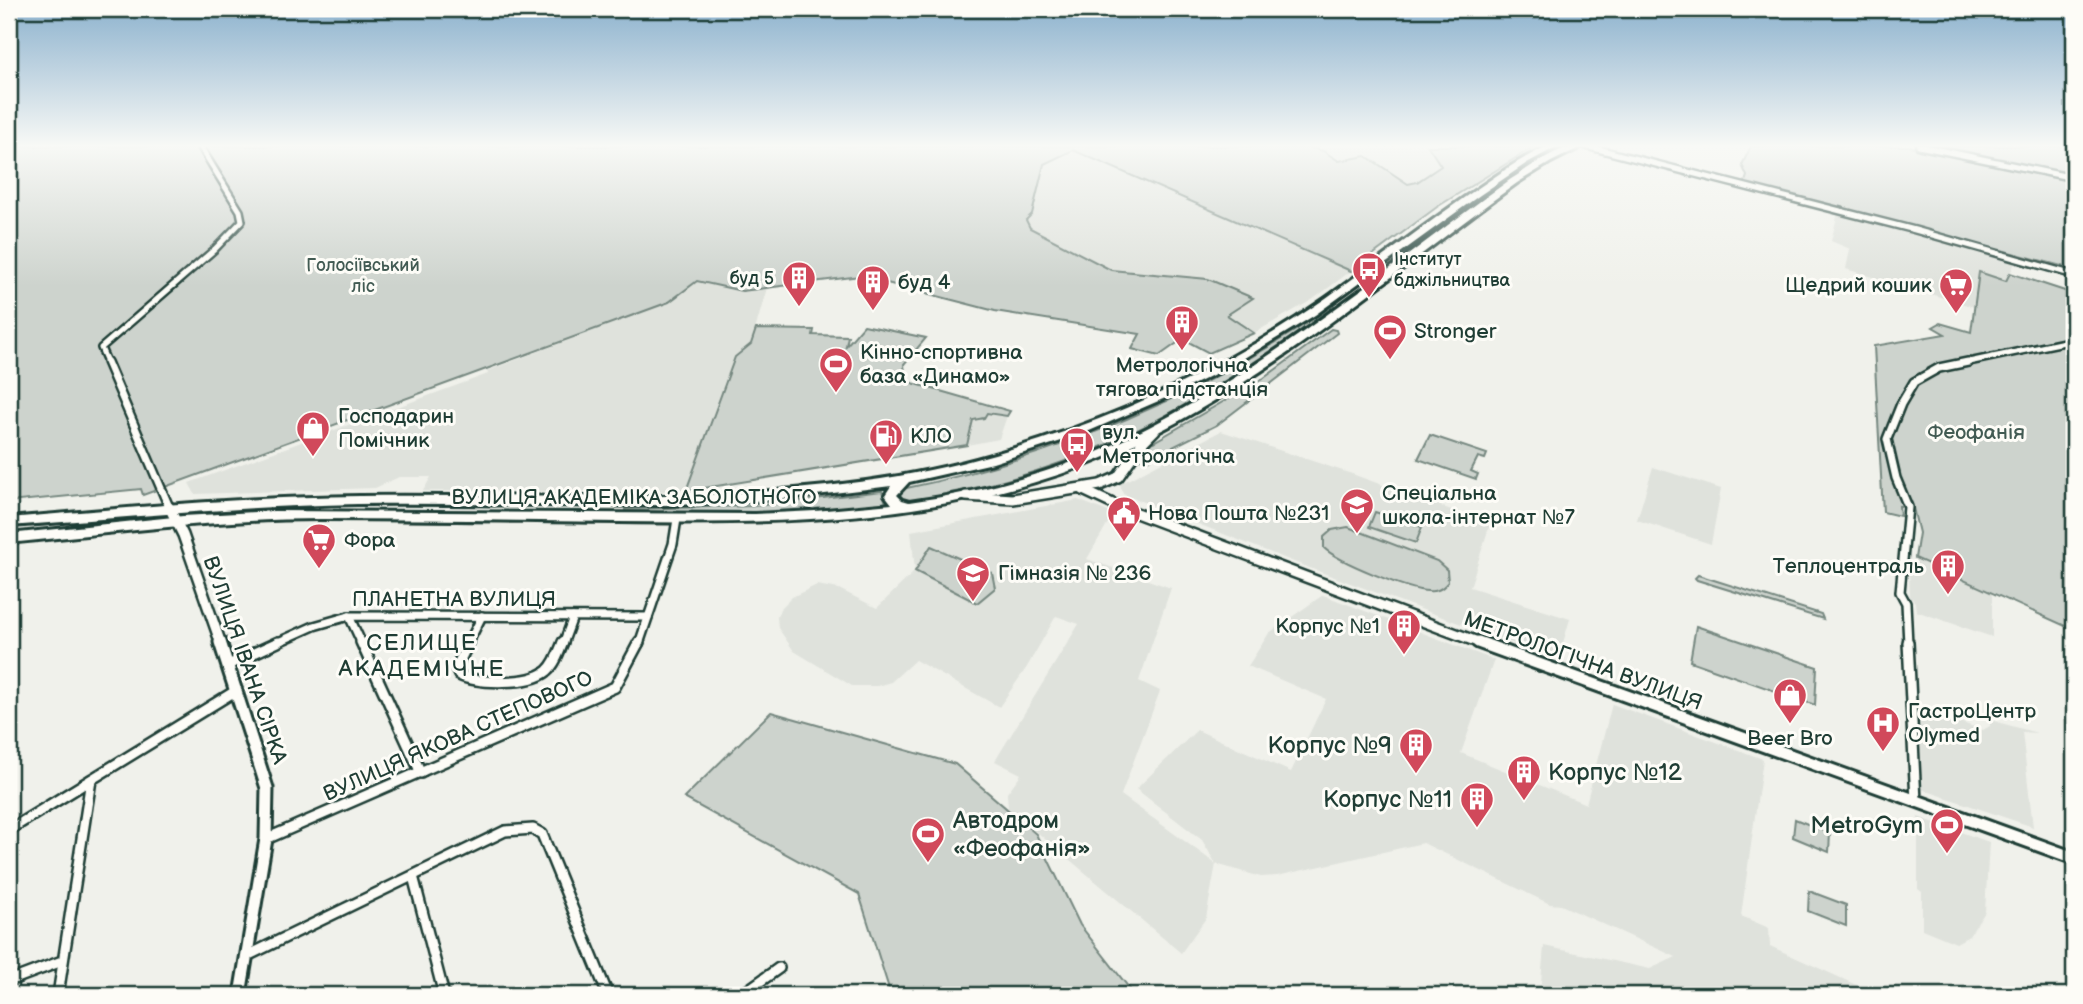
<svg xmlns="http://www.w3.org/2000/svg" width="2083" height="1004" font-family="'Balsamiq Sans',sans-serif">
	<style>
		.built { fill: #dfe2dc }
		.green { fill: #cdd3cd; stroke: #768880; stroke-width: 2 }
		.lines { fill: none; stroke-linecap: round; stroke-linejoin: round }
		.minor-far2-casing { stroke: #1f3d34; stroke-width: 10 }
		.minor-far1-casing { stroke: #1f3d34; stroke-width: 12 }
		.minor-casing { stroke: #1f3d34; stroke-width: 14 }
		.tertiary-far1-casing { stroke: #1f3d34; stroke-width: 14 }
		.tertiary-casing { stroke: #1f3d34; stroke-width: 17 }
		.trunk-casing { stroke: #1f3d34; stroke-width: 6 }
		.minor-far2 { stroke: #fdfcf7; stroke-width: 5 }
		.minor-far1 { stroke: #fdfcf7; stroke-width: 7 }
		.minor { stroke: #fdfcf7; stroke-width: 9 }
		.tertiary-far1 { stroke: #fdfcf7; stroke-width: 9 }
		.tertiary { stroke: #fdfcf7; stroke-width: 11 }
		.trunk { fill: #fdfcf7; fill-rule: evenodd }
		.labels { text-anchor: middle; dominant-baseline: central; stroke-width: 6; stroke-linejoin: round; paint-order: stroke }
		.far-poi-label { font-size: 18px; fill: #1f3d34; stroke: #fdfcf7; text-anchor: start }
		.far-park-label { font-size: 18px; fill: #425b53; stroke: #fdfcf7 }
		.poi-label { font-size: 21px; fill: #1f3d34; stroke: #fdfcf7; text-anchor: start }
		.park-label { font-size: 21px; fill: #425b53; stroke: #fdfcf7 }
		.street-label { font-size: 21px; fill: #1f3d34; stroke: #fdfcf7 }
		.neighbourhood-label { font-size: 23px; letter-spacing: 2px; fill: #1f3d34; stroke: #fdfcf7 }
		.near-poi-label { font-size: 24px; fill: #1f3d34; stroke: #fdfcf7; text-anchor: end }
	</style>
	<rect width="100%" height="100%" fill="#f0f1eb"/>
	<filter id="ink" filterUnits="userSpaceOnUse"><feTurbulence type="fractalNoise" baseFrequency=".0143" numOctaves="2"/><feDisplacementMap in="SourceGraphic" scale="14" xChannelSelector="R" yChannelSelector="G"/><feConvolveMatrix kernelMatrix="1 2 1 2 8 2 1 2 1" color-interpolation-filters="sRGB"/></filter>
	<g filter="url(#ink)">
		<!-- built -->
		<g class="built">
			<path d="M1305 146H1428L1442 166 1417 182 1408 185 1366 156 1339 161 1323 151Z"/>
			<path d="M1072 150 1315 256 1351 271 1312 300 1254 333 1227 315 1252 299 1208 279 1111 270 1030 228 1026 220 1032 214 1043 164Z"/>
			<path d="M1838 213 1884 225 2016 260 2007 281 1979 273 1974 307 1846 269 1850 249 1831 241Z"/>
			<path d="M697 281 742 291 767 288 751 344 735 357 686 491H423L431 477H399L375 488 195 494 189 483 488 374 487 371 669 302Z"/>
			<path d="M986 413 1007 416 999 439 967 445 973 420Z"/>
			<path d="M1221 431 1352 474 1490 524 1470 587 1570 619 1558 660 1299 564 1123 494 1120 484Z"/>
			<path d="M1653 467 1721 489 1711 544 1637 520Z"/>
			<path d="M1078 500 1113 514 1087 559 1171 588 1139 681 1160 691 1121 795 1216 864 1202 840 1136 789 1197 730 1291 772 1326 699 1248 666 1269 633 1323 595 1494 660 1461 753 1586 804 1612 704 1763 759 1741 916 1769 928 1770 946 1865 989 1864 995H1540L1544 946 1650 969 1676 957 1561 905 1550 904 1423 843 1277 876 1261 877 1216 864 1206 918 1181 953 1008 808 1007 793 1021 774 995 761 1079 624 1056 616 1027 667 999 707 915 660 891 682 877 686H852L794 651 778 628 777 617 780 609 792 597 817 585 839 589 877 608 915 571 911 531Z"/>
			<path d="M1915 558 1992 593V637L1916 611 1915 602 1910 597 1909 571H1915Z"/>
			<path d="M1918 708 1983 730 1990 726V720L2037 733 2022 732 2033 827 1921 789Z"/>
			<path d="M1918 817 1989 842 1985 912 1969 936 1956 943 1922 929V892L1918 889Z"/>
		</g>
		<!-- green -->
		<g class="green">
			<path d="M9 146H1305L1323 151 1339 161 1366 156 1408 184 1417 182 1441 166 1428 146H1535L1437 207 1351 271 1073 150 1044 164 1032 214 1026 220 1030 228 1111 270 1208 279 1253 298 1227 315 1254 333 1209 353 1183 339 1159 356 1132 349 1140 334 995 311 860 276 742 291 697 281 669 302 143 495 141 489 9 502Z"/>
			<path d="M1751 146H1909L2074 180V272L2067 270 2066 267 2001 250 2000 253 1744 185 1747 176 1742 165Z"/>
			<path d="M1927 146H2074V176Z"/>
			<path d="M1979 272 2006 281 2010 273 2074 294V630L1915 558 1919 533 1913 508 1899 506 1900 516 1883 512 1874 346 1945 334 1933 327 1940 323 1971 332Z"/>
			<path d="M1332 306H1334C1216 394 1096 466 950 493 935 496 911 505 898 497L902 489C1054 458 1204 395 1332 306Z"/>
			<path d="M864 325 926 338 904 364 905 374 902 380 1010 411 1007 416 987 413 984 418 973 420 967 445 686 491 735 357 751 344 756 329 814 330 813 335 848 336 846 346Z"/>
			<path d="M1331 329 1336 330 1337 333 1217 425 1147 460 1139 459 1152 443 1264 378Z"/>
			<path d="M1430 435 1487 454 1485 459 1478 457 1471 471 1478 474 1476 479 1418 459Z"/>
			<path d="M882 491 886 503C799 516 712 513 625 511V509L755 506Z"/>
			<path d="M1375 512 1422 527 1416 543 1369 527Z"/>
			<path d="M1348 527 1437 561 1447 570 1448 582C1442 589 1437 592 1428 591 1410 591 1337 561 1324 548V537L1332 530Z"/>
			<path d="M931 546 992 573 995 588 977 603 915 571Z"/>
			<path d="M1698 575 1821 614 1823 619 1697 580 1695 578Z"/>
			<path d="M1696 626 1817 667 1815 705 1690 661Z"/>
			<path d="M771 712 955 764 1036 834 1080 925 1133 993 1144 995H891L859 894 684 798Z"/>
			<path d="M1795 819 1830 833 1829 852 1793 837Z"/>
			<path d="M1809 891 1846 905V926L1808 911Z"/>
		</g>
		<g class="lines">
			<!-- minor-far2 casing -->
			<g class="minor-far2-casing">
				<g id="minor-far2">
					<path d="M1586 146 1915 230 2074 275"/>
					<path d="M1919 146 2074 178"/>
					<path d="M108 364 101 348 215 249 242 221 240 211 200 146"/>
					<path d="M1959 364 2074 340"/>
				</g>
			</g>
			<!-- minor-far1 casing -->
			<g class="minor-far1-casing">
				<g id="minor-far1">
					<path d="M107 362 169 507"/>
					<path d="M349 616 362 644"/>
					<path d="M274 644 314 626 349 616 648 617"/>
					<path d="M468 644 482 616"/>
					<path d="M563 644 573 617"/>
					<path d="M639 644 673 544 677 519"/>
					<path d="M1908 644 1906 603 1900 592 1908 507 1896 478 1887 439 1901 404 1914 382 1939 368 1968 362"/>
				</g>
			</g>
			<!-- minor casing -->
			<g class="minor-casing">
				<g id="minor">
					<path d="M361 642 421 773"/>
					<path d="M469 642 456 668 459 675C477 684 530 685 547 671 555 664 559 652 563 642"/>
					<path d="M1908 642 1916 801"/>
					<path d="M228 665 278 642"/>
					<path d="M9 830 237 690"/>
					<path d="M266 839 615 687 639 642"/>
					<path d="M413 876 444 995"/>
					<path d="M247 956 505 831 533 829 542 834 608 995"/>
					<path d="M9 981 62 961"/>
					<path d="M58 995 91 780"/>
					<path d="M741 995 779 968"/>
				</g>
			</g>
			<!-- tertiary-far1 casing -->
			<g class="tertiary-far1-casing">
				<g id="tertiary-far1">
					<path d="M1083 490 1115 505 1483 644"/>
					<path d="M966 496 1013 499 1100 485 1118 477 1141 444 1155 430"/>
					<path d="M169 507 183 535 221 644"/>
				</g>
			</g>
			<!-- tertiary casing -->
			<g class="tertiary-casing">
				<g id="tertiary">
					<path d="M220 642 267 788 266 839 240 995"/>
					<path d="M1478 642 2074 858"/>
				</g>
			</g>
			<!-- trunk casing -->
			<g class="trunk-casing">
				<path id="trunk" d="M1548 146H1558L1527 163 1480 195 1315 315 1231 366 1170 396 1080 435 993 463 909 482 897 495 902 500 909 502C976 493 1042 476 1104 449 1253 382 1379 273 1511 179 1531 167 1559 144 1583 146L1551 162 1517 183C1386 277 1258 391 1110 455 954 522 786 524 619 522 520 521 421 519 321 519 216 519 113 533 9 543V534L183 516 274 511 755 514 815 511 892 504 885 495 891 486C835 493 779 500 722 503 601 509 479 502 357 504 241 506 125 518 9 526V518C126 508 243 497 360 496 540 494 720 506 899 476 958 466 1016 449 1072 429 1161 397 1248 353 1326 298 1372 265 1418 230 1465 197 1492 179 1518 159 1548 146Z"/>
			</g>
			<!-- minor-far2 -->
			<use href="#minor-far2" class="minor-far2"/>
			<!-- minor-far1 -->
			<use href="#minor-far1" class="minor-far1"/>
			<!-- minor -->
			<use href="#minor" class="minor"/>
			<!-- tertiary-far1 -->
			<use href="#tertiary-far1" class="tertiary-far1"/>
			<!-- tertiary -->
			<use href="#tertiary" class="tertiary"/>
			<!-- trunk -->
			<use href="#trunk" class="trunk"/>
		</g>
	</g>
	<!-- sky -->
	<linearGradient id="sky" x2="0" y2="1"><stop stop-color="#8bb1cd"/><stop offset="0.51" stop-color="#f8f9f6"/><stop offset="1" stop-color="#f8f9f6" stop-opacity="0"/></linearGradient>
	<rect width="2083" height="286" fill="url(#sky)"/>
	<!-- icons -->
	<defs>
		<g id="bus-pin" transform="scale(1.75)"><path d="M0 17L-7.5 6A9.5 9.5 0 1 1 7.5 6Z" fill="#d1495b" stroke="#fdfcf7"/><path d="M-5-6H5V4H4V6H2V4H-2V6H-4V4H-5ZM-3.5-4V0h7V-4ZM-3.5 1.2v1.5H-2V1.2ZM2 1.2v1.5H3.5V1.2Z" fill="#fff"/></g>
		<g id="building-pin" transform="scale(1.75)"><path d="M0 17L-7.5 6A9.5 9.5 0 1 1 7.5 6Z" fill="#d1495b" stroke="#fdfcf7"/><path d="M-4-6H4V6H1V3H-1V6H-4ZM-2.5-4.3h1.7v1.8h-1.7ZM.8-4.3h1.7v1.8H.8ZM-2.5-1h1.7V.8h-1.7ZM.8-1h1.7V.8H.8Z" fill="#fff"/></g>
		<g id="supermarket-pin" transform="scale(1.75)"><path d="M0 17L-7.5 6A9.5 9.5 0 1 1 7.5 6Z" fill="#d1495b" stroke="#fdfcf7"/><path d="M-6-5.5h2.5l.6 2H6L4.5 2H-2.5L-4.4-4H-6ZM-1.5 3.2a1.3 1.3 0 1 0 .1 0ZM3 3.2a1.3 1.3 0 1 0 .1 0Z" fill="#fff"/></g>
		<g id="stadium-pin" transform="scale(1.75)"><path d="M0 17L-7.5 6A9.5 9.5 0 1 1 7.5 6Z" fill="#d1495b" stroke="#fdfcf7"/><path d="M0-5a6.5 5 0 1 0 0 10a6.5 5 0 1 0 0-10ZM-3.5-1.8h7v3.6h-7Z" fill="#fff"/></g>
		<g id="shop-pin" transform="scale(1.75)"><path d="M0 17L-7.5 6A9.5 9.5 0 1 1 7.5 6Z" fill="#d1495b" stroke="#fdfcf7"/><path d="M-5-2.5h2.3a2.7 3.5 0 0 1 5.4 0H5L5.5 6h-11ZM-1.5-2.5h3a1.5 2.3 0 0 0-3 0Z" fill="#fff"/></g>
		<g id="fuel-pin" transform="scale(1.75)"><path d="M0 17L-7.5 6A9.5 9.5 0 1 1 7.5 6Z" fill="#d1495b" stroke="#fdfcf7"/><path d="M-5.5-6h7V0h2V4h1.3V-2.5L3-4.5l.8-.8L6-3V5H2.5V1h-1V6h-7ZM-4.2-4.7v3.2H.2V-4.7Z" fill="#fff"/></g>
		<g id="school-pin" transform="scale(1.75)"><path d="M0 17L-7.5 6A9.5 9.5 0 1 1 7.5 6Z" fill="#d1495b" stroke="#fdfcf7"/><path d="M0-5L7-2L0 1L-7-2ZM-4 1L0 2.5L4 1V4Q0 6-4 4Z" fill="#fff"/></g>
		<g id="civic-pin" transform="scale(1.75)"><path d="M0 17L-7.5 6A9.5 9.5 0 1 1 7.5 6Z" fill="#d1495b" stroke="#fdfcf7"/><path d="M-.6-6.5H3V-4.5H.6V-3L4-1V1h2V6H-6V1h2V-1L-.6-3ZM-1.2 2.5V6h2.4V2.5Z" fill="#fff"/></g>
		<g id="hospital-pin" transform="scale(1.75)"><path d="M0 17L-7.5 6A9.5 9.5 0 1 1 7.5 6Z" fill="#d1495b" stroke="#fdfcf7"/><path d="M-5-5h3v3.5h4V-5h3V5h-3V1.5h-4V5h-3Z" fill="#fff"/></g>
	</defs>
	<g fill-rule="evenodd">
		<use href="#bus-pin" x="1369" y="269"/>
		<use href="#building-pin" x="799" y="278"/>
		<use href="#building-pin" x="873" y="282"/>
		<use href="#supermarket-pin" x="1956" y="285"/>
		<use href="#building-pin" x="1182" y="322"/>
		<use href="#stadium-pin" x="1390" y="331"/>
		<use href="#stadium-pin" x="836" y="364"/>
		<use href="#shop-pin" x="313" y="428"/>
		<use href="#fuel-pin" x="886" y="436"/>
		<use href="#bus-pin" x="1077" y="444"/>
		<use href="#school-pin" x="1357" y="505"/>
		<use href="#civic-pin" x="1124" y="513"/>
		<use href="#supermarket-pin" x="319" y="540"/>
		<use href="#building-pin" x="1948" y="566"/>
		<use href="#school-pin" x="973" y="573"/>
		<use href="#building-pin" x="1404" y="626"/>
		<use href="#shop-pin" x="1790" y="695"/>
		<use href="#hospital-pin" x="1883" y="723"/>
		<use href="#building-pin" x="1416" y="745"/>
		<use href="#building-pin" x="1524" y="772"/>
		<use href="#building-pin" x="1477" y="799"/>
		<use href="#stadium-pin" x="1947" y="825"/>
		<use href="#stadium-pin" x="928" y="834"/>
	</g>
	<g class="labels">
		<!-- far-poi labels -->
		<g class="far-poi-label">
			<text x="1394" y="259">Інститут<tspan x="1394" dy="21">бджільництва</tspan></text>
			<text x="774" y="278" text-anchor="end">буд 5</text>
		</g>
		<!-- far-park labels -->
		<g class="far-park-label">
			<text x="363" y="265">Голосіївський<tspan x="363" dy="21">ліс</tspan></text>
		</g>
		<!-- poi labels -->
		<g class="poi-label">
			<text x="898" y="282">буд 4</text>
			<text x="1932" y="285" text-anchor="end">Щедрий кошик</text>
			<text x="1414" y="331">Stronger</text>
			<text x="860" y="352">Кінно-спортивна<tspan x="860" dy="24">база «Динамо»</tspan></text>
			<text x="1182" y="365" text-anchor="middle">Метрологічна<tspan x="1182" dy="24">тягова підстанція</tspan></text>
			<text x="338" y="416">Господарин<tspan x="338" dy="24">Помічник</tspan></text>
			<text x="1102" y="432">вул.<tspan x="1102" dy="24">Метрологічна</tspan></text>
			<text x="910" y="436">КЛО</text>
			<text x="1382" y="493">Спеціальна<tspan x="1382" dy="24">школа-інтернат №7</tspan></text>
			<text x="1148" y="513">Нова Пошта №231</text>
			<text x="344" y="540">Фора</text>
			<text x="1924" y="566" text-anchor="end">Теплоцентраль</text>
			<text x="998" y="573">Гімназія № 236</text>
			<text x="1380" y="626" text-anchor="end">Корпус №1</text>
			<text x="1908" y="711">ГастроЦентр<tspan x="1908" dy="24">Olymed</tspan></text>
			<text x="1790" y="738" text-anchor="middle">Beer Bro</text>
		</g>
		<!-- park labels -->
		<g class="park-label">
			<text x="1976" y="432">Феофанія</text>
		</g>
		<!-- street labels -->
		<g class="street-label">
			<text x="634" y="497">ВУЛИЦЯ АКАДЕМІКА ЗАБОЛОТНОГО</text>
			<text x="454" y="599">ПЛАНЕТНА ВУЛИЦЯ</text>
			<text transform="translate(245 660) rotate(71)">ВУЛИЦЯ ІВАНА СІРКА</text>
			<text transform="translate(1583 661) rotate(20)">МЕТРОЛОГІЧНА ВУЛИЦЯ</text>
			<text transform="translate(458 736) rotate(-24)">ВУЛИЦЯ ЯКОВА СТЕПОВОГО</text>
		</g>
		<!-- neighbourhood labels -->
		<g class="neighbourhood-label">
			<text x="422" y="643">СЕЛИЩЕ<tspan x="422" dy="26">АКАДЕМІЧНЕ</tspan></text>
		</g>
		<!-- near-poi labels -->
		<g class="near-poi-label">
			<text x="1392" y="745">Корпус №9</text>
			<text x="1548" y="772" text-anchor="start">Корпус №12</text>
			<text x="1452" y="799">Корпус №11</text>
			<text x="953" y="820" text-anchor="start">Автодром<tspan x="953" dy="28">«Феофанія»</tspan></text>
			<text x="1923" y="825">MetroGym</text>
		</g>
	</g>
	<!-- margin -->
	<rect width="2083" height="1004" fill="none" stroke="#fdfcf7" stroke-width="35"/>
	<rect x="18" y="18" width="2048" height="969" fill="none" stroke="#1f3d34" stroke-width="2.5" filter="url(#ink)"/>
</svg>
